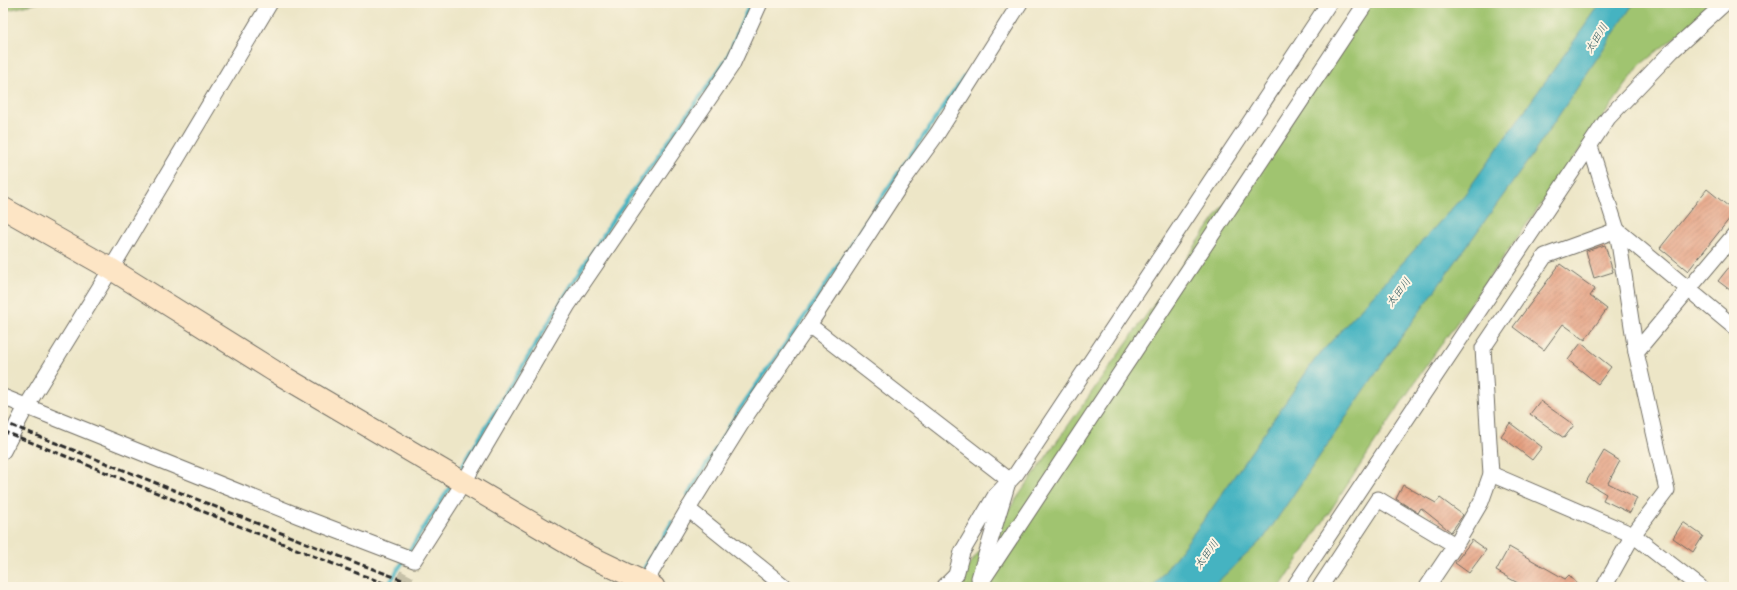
<svg xmlns="http://www.w3.org/2000/svg" width="1737" height="590" font-family="Delius,'Klee One',sans-serif">
	<style>
		.green { fill: #a0c46f; stroke: #66784d }
		.water { fill: #45b3c1; stroke: #386f76 }
		.lines { fill: none; stroke-linecap: round; stroke-linejoin: round }
		.stream { stroke: #45b3c1; stroke-width: 4 }
		.building { fill: url(#building-hatch) }
		.street-tunnel { stroke: #c6c1a8; stroke-width: 15; stroke-dasharray: 15 8; stroke-linecap: butt }
		.street-casing { stroke: #6f6c62; stroke-width: 17 }
		.secondary-casing { stroke: #6f6c62; stroke-width: 23 }
		.street { stroke: #fff; stroke-width: 15 }
		.secondary { stroke: #fde5c5; stroke-width: 21 }
		.rail { stroke: #2b2b2b; stroke-width: 3; stroke-dasharray: 6 3; stroke-linecap: butt }
		.labels { text-anchor: middle; dominant-baseline: central; stroke-width: 4; stroke-linejoin: round; paint-order: stroke }
		.water-label { font-size: 11px; font-style: italic; fill: #345b60; stroke: #fcf5e5 }
	</style>
	<defs>
		<pattern id="building-hatch" width="6" height="6" patternUnits="userSpaceOnUse"><rect width="6" height="6" fill="#e49d7e"/><path d="M-1 1l2-2M0 6l6-6M5 7l2-2" fill="none" stroke="#b98067"/></pattern>
	</defs>
	<rect width="100%" height="100%" fill="#fcf5e5"/>
	<filter id="ink" filterUnits="userSpaceOnUse"><feTurbulence type="fractalNoise" baseFrequency=".025" numOctaves="2"/><feDisplacementMap in="SourceGraphic" scale="8" xChannelSelector="R" yChannelSelector="G"/><feConvolveMatrix kernelMatrix="1 2 1 2 8 2 1 2 1" color-interpolation-filters="sRGB"/></filter>
	<filter id="wash" filterUnits="userSpaceOnUse"><feTurbulence type="fractalNoise" baseFrequency=".012" numOctaves="4" result="noise"/><feDisplacementMap in="SourceGraphic" scale="16" xChannelSelector="R" yChannelSelector="G"/><feGaussianBlur stdDeviation="0.9" result="paint"/><feColorMatrix in="noise" values="0 0 0 0 0 0 0 0 0 0 0 0 0 0 0 0 0 1.4 0 .05"/><feComposite in="paint" operator="in"/></filter>
	<g filter="url(#wash)">
		<rect width="100%" height="100%" fill="#ede6c7"/>
		<!-- green -->
		<g class="green">
			<path d="M3 3H38L3 11Z"/>
			<path d="M1367 3H1717L1640 65 1421 373 1280 587H954Z"/>
		</g>
		<!-- water -->
		<path class="water" d="M1601 3H1634L1533 154 1387 357 1264 538 1212 587H1153L1206 517 1316 358 1465 194Z"/>
		<g class="lines">
			<!-- stream -->
			<g class="stream">
				<path d="M462 467 564 297 612 221 727 59 750 3"/>
				<path d="M688 495 739 410 816 300 877 204 964 77"/>
				<path d="M407 554 450 487"/>
				<path d="M641 574 672 522"/>
				<path d="M387 587 404 560"/>
			</g>
		</g>
		<g id="blocks">
			<!-- building -->
			<g class="building">
				<path d="M1707 189 1734 211V213L1688 271 1660 248Z"/>
				<path d="M1605 245 1613 272 1594 278 1586 251Z"/>
				<path d="M1734 261V293L1718 281Z"/>
				<path d="M1560 264 1595 289 1590 296 1607 309 1585 340 1563 324 1544 350 1513 327Z"/>
				<path d="M1581 343 1611 367 1598 384 1568 360Z"/>
				<path d="M1540 401 1574 425 1564 438 1530 414Z"/>
				<path d="M1510 423 1542 447 1532 460 1501 436Z"/>
				<path d="M1604 451 1620 461 1608 483 1637 498 1630 513 1603 500 1606 494 1586 482Z"/>
				<path d="M1403 485 1436 503 1440 498 1463 515 1451 532 1421 508 1418 513 1396 499Z"/>
				<path d="M1683 522 1703 536 1693 552 1673 538Z"/>
				<path d="M1472 540 1486 550 1469 573 1455 563Z"/>
				<path d="M1509 547 1565 579 1569 575 1580 587H1525L1496 571Z"/>
			</g>
		</g>
	</g>
	<g filter="url(#ink)">
		<use href="#blocks" fill-opacity="0" stroke="#6f6c62" stroke-width="1"/>
		<g class="lines">
			<!-- street-tunnel -->
			<path class="street-tunnel" d="M400 587 414 560"/>
			<!-- street casing -->
			<g class="street-casing">
				<g id="street">
					<path d="M1590 146 1617 230 1636 352 1667 490 1633 535 1604 587"/>
					<path d="M809 325 1004 476 1008 482 979 578"/>
					<path d="M1636 352 1734 235"/>
					<path d="M3 397 299 516 414 560 464 482 568 305 732 65 760 3"/>
					<path d="M3 451 26 407 111 269 270 3"/>
					<path d="M1491 474 1633 535 1700 587"/>
					<path d="M688 509 785 587"/>
					<path d="M645 583 688 509 748 413 809 325 905 178 937 134 1020 3"/>
					<path d="M944 587 956 575 962 552 995 496 1016 474 1329 3"/>
					<path d="M978 587 1366 3"/>
					<path d="M1294 587 1608 118 1672 51 1725 3"/>
					<path d="M1320 587 1378 499 1455 545"/>
					<path d="M1427 587 1458 541 1481 502 1491 474 1483 348 1545 256 1617 230 1734 327"/>
				</g>
			</g>
			<!-- secondary casing -->
			<g class="secondary-casing">
				<path id="secondary" d="M3 208 111 269 274 371 587 555 654 587"/>
			</g>
			<!-- street -->
			<use href="#street" class="street"/>
			<!-- secondary -->
			<use href="#secondary" class="secondary"/>
			<!-- rail -->
			<g class="rail">
				<path d="M3 422 349 560 421 587"/>
				<path d="M3 431 346 569 394 587"/>
			</g>
		</g>
	</g>
	<g class="labels">
		<!-- water labels -->
		<g class="water-label">
			<text transform="translate(1596 38) rotate(-58)">太田川</text>
			<text transform="translate(1398 292) rotate(-53)">太田川</text>
			<text transform="translate(1206 554) rotate(-54)">太田川</text>
		</g>
	</g>
	<!-- margin -->
	<rect width="1737" height="590" fill="none" stroke="#fcf5e5" stroke-width="16"/>
</svg>
